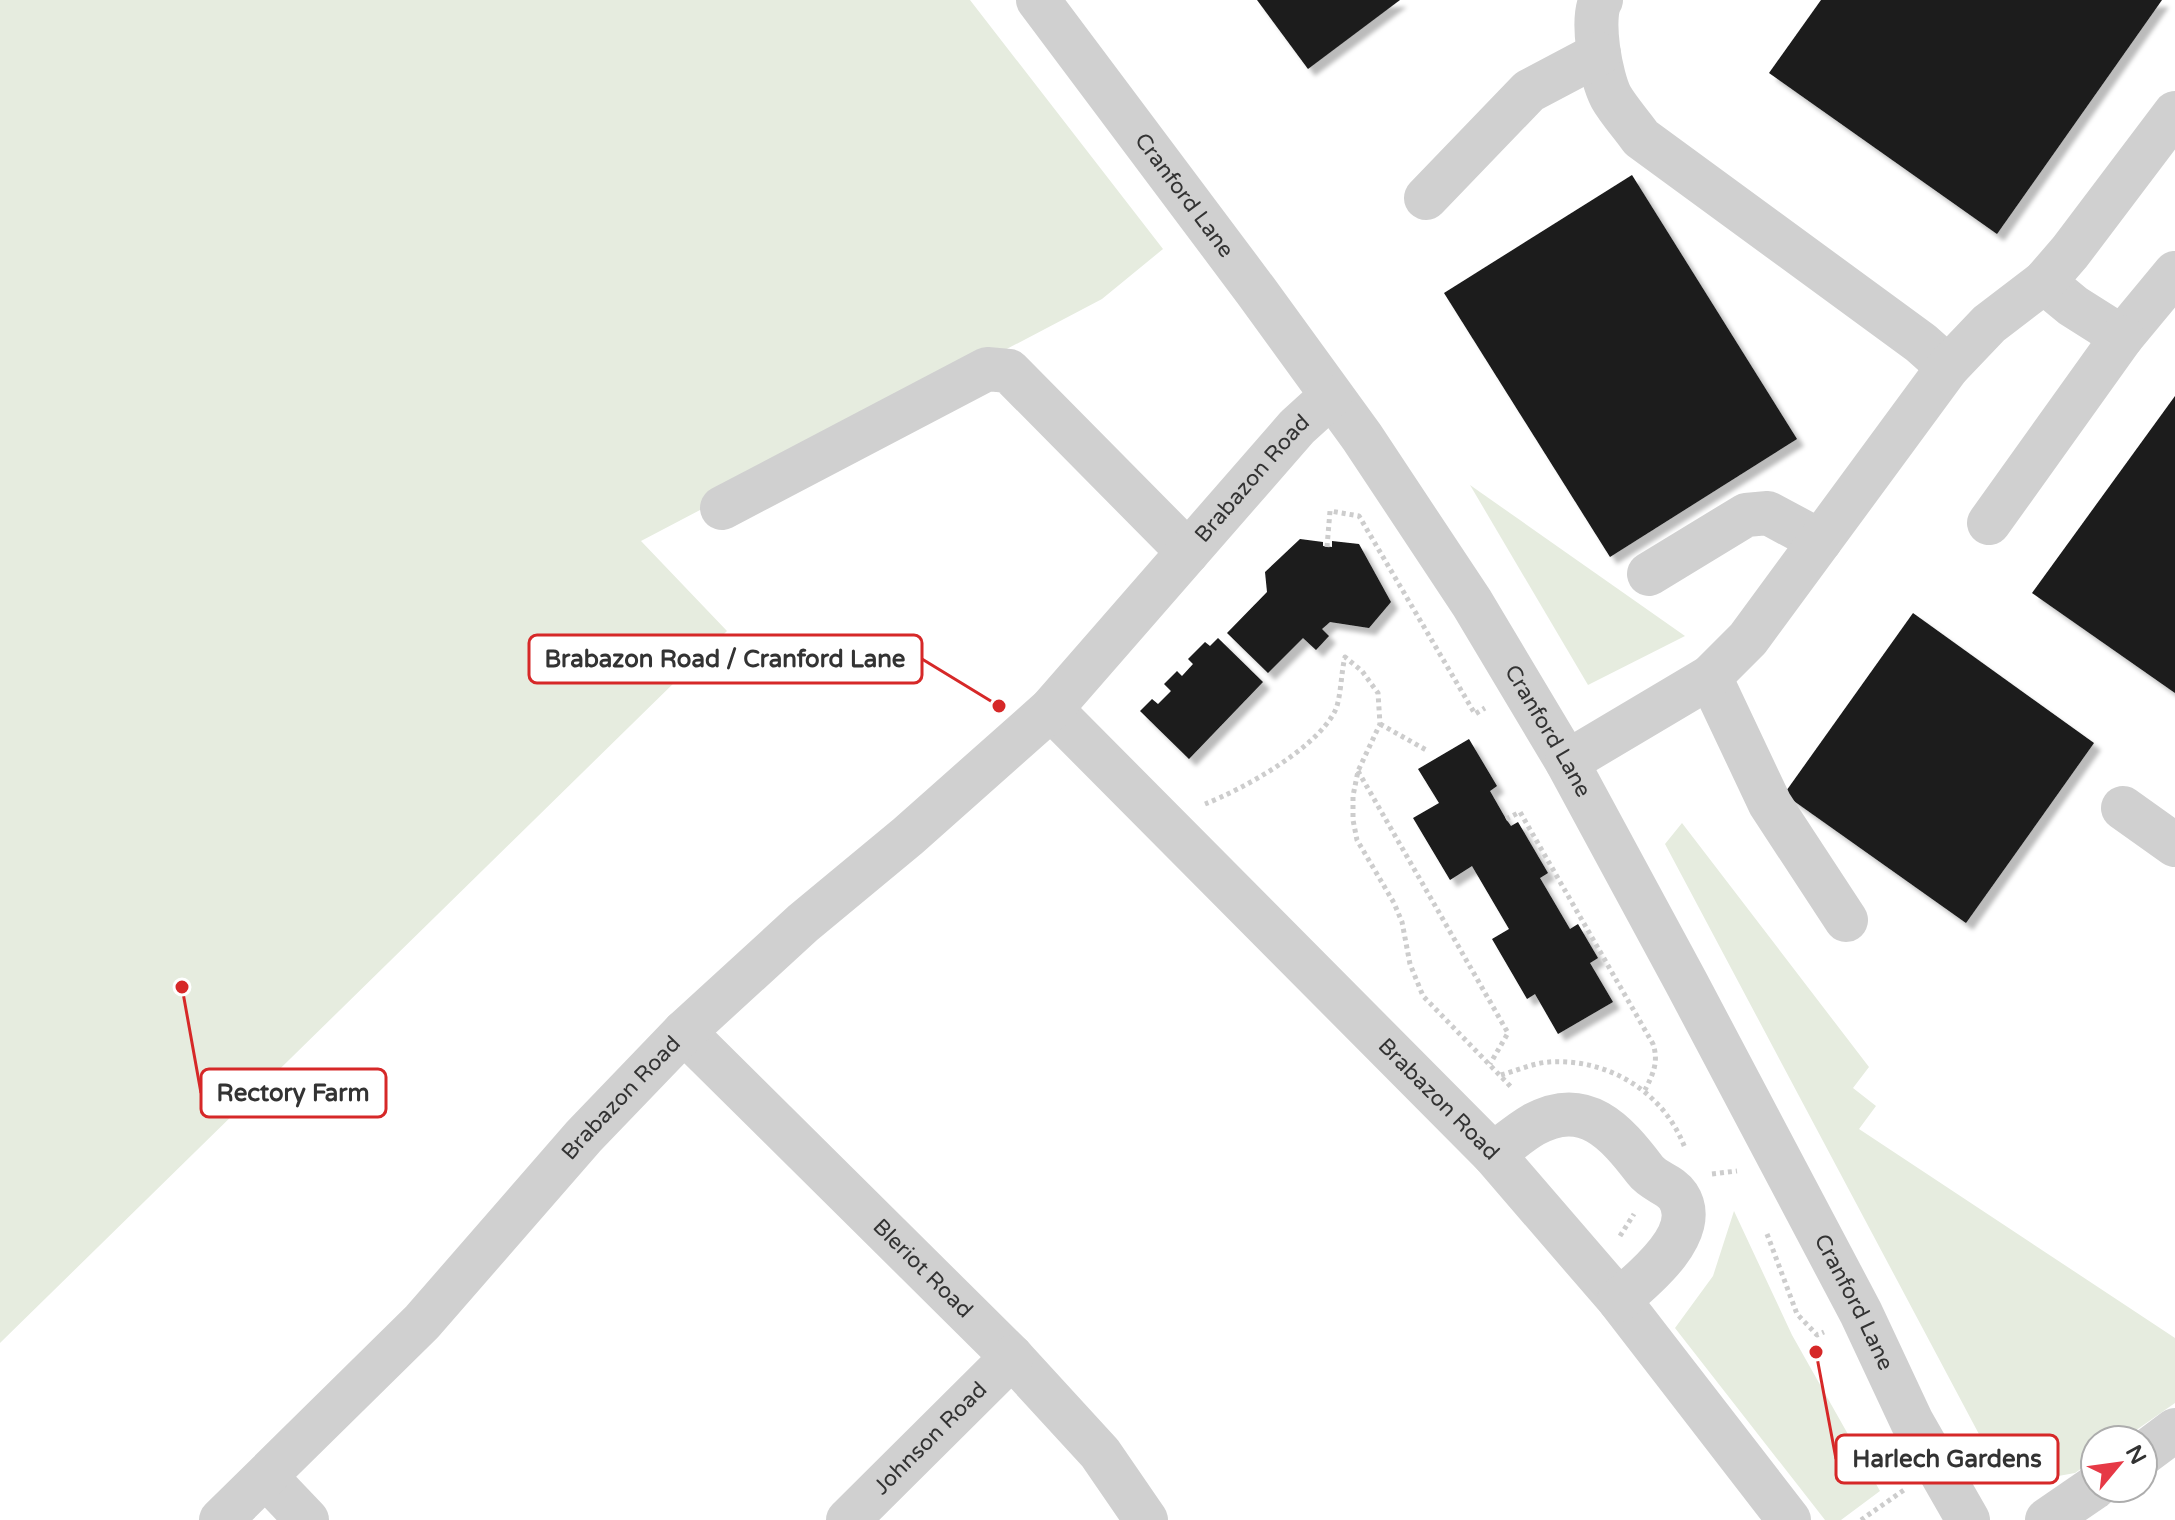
<svg xmlns="http://www.w3.org/2000/svg" width="2175" height="1520" font-family="'Varela Round',sans-serif">
	<style>
		.green { fill: #e6ecdf }
		.building { fill: #1a1a1a; filter: url(#shadow) }
		.lines { fill: none; stroke-linecap: round; stroke-linejoin: round }
		.path { stroke: #cdcdcd; stroke-width: 5; stroke-dasharray: 4 4; stroke-linecap: butt }
		.minor { stroke: #d0d0d0; stroke-width: 44 }
		.labels { text-anchor: middle; dominant-baseline: central; stroke-width: 8; stroke-linejoin: round; paint-order: stroke }
		.street-label { font-size: 22px; fill: #333; stroke: #fff }
		.leader { fill: none; stroke: #d62828; stroke-width: 3 }
		.callout-dot { fill: #d62828; stroke: #fff; stroke-width: 3 }
		.callout { fill: #fff; stroke: #d62828; stroke-width: 3 }
		.callout-label { font-size: 24px; text-anchor: middle; font-weight: bold; fill: #333 }
	</style>
	<defs>
		<filter id="shadow"><feDropShadow dx="7" dy="7" stdDeviation="2" flood-color="#0004"/></filter>
	</defs>
	<rect width="100%" height="100%" fill="#fff"/>
	<!-- green -->
	<g class="green">
		<path d="M0 0H970L1163 249 1102 299 641 541 727 631 0 1343Z"/>
		<path d="M1470 485 1685 636 1588 685Z"/>
		<path d="M1682 823 1869 1067 1853 1088 1876 1106 1859 1129 2175 1338V1403L2122 1440H2095V1459L2075 1473 2036 1480 1997 1468 1665 844Z"/>
		<path d="M1734 1211 1792 1335 1880 1491 1841 1520H1825L1675 1328 1713 1276Z"/>
	</g>
	<!-- building -->
	<g class="building">
		<path d="M1257 0H1400L1308 69Z"/>
		<path d="M1821 0H2162L1997 234 1769 73Z"/>
		<path d="M1632 175 1797 439 1610 557 1444 293Z"/>
		<path d="M2175 396V693L2032 593Z"/>
		<path d="M1300 539 1323 542V546L1332 547V541L1359 544 1391 602 1369 628 1330 622 1322 629 1329 636 1316 650 1303 638 1268 673 1227 633 1267 592 1265 572Z"/>
		<path d="M1913 613 2094 743 1966 923 1784 794Z"/>
		<path d="M1218 638 1263 682 1189 759 1140 711 1152 699 1158 704 1171 691 1164 684 1177 671 1182 676 1193 664 1188 659 1205 642 1210 646Z"/>
		<path d="M1469 739 1497 786 1490 791 1506 819 1511 826 1518 822 1548 873 1540 878 1570 929 1578 924 1598 958 1590 963 1613 1002 1558 1034 1535 994 1527 999 1492 939 1509 929 1472 866 1450 880 1413 818 1439 803 1418 769Z"/>
	</g>
	<g class="lines">
		<!-- path -->
		<g class="path">
			<path d="M1327 547 1330 511 1359 516 1475 714 1485 708"/>
			<path d="M1380 724 1428 751"/>
			<path d="M1358 771 1508 1033 1490 1064"/>
			<path d="M1205 804C1243 789 1316 749 1335 711 1341 699 1341 672 1345 657L1362 671 1378 693 1380 724 1358 771 1353 796V820L1357 840 1394 903 1402 922 1410 964 1423 996 1513 1089"/>
			<path d="M1506 819 1520 812 1653 1044C1659 1062 1653 1074 1645 1090"/>
			<path d="M1501 1075C1516 1071 1533 1063 1549 1062 1608 1058 1664 1092 1685 1148"/>
			<path d="M1712 1174 1737 1171"/>
			<path d="M1767 1234 1797 1314 1817 1335 1824 1332"/>
			<path d="M1620 1236 1634 1214"/>
			<path d="M1861 1520 1904 1490"/>
		</g>
		<!-- minor -->
		<g class="minor">
			<path id="s1" d="M1038 0 1256 291 1362 437 1472 603 1567 762 1686 982 1861 1313 1912 1422 1968 1520"/>
			<path d="M1601 0C1590 18 1601 78 1611 97 1619 111 1632 125 1641 138L1921 343 1948 367"/>
			<path d="M1426 198 1529 91 1599 54"/>
			<path d="M2044 282 2073 306 2122 337 2175 273"/>
			<path d="M722 508 987 369 1009 371 1188 552"/>
			<path d="M1989 523 2122 337"/>
			<path d="M1649 574 1746 515 1768 513 1820 541"/>
			<path d="M1710 677 1770 804 1846 920"/>
			<path id="s2" d="M1051 709 1493 1154 1619 1300 1789 1520"/>
			<path d="M1567 762 1710 677 1748 639 1948 367 1989 324 2044 282 2070 252 2175 113"/>
			<path d="M2123 808 2175 845"/>
			<path id="s3" d="M684 1032 1012 1357 1100 1453 1146 1520"/>
			<path d="M1493 1154C1506 1145 1519 1133 1533 1125 1585 1096 1616 1132 1645 1170 1654 1182 1670 1184 1678 1196 1702 1232 1643 1280 1619 1300"/>
			<path d="M2143 1454 2175 1430"/>
			<path d="M266 1477 307 1520"/>
			<path id="s4" d="M221 1520 422 1322 584 1136 684 1032 803 923 908 836 1051 709 1297 427 1330 397"/>
			<path id="s5" d="M848 1520 1012 1357"/>
			<path d="M2047 1520 2095 1487"/>
		</g>
	</g>
	<g class="labels">
		<!-- street labels -->
		<g class="street-label">
			<text stroke="none"><textPath href="#s1" startOffset="244">Cranford Lane</textPath></text>
			<text stroke="none"><textPath href="#s4" startOffset="1468">Brabazon Road</textPath></text>
			<text stroke="none"><textPath href="#s1" startOffset="892">Cranford Lane</textPath></text>
			<text stroke="none"><textPath href="#s4" startOffset="582">Brabazon Road</textPath></text>
			<text stroke="none"><textPath href="#s2" startOffset="550">Brabazon Road</textPath></text>
			<text stroke="none"><textPath href="#s3" startOffset="336">Bleriot Road</textPath></text>
			<text stroke="none"><textPath href="#s1" startOffset="1540">Cranford Lane</textPath></text>
			<text stroke="none"><textPath href="#s5" startOffset="116">Johnson Road</textPath></text>
		</g>
	</g>
	<!-- callouts -->
	<path class="leader" d="M999 706L922 659M182 987L201 1093M1816 1352L1836 1459"/>
	<g class="callout-dot">
		<circle cx="999" cy="706" r="8"/>
		<circle cx="182" cy="987" r="8"/>
		<circle cx="1816" cy="1352" r="8"/>
	</g>
	<g class="callout">
		<rect x="529" y="635" width="393" height="48" rx="8"/>
		<rect x="201" y="1069" width="185" height="48" rx="8"/>
		<rect x="1836" y="1435" width="222" height="48" rx="8"/>
	</g>
	<g class="callout-label">
		<text x="725" y="667">Brabazon Road / Cranford Lane</text>
		<text x="293" y="1101">Rectory Farm</text>
		<text x="1947" y="1467">Harlech Gardens</text>
	</g>
	<!-- north arrow -->
	<g transform="translate(2119 1464) rotate(61)"><circle r="38" fill="#ffffff" stroke="#adadad" stroke-width="2"/>
	<path d="M0-6L14 30L0 20L-14 30Z" fill="#e63946"/>
	<text y="-12" font-size="22" font-weight="bold" text-anchor="middle" fill="#333333">N</text>
	</g>
</svg>
